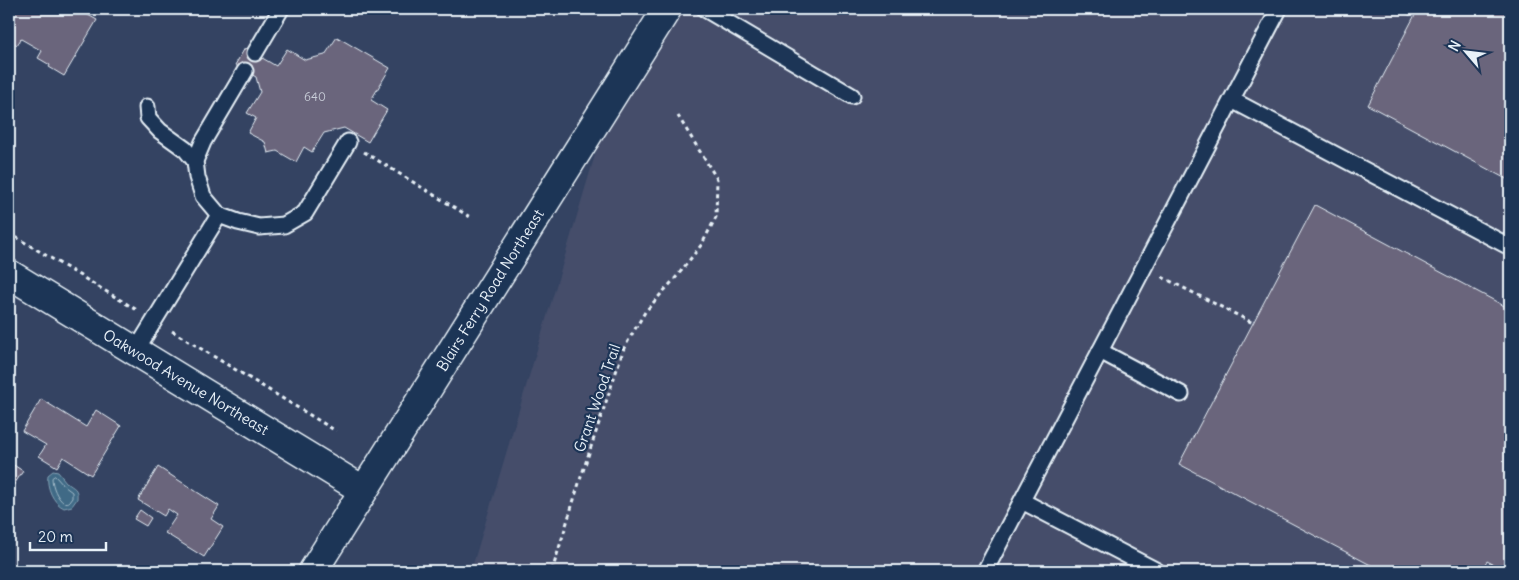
<svg xmlns="http://www.w3.org/2000/svg" width="1519" height="580" font-family="Delius,sans-serif">
	<style>
		.built { fill: #444d6a }
		.water { fill: #3f6b86; stroke: #83a1b4 }
		.lines { fill: none; stroke-linecap: round; stroke-linejoin: round }
		.shore { stroke: #a4bbca; stroke-width: 1 }
		.building { fill: #6b657b; stroke: #e8f1f8 }
		.service-casing { stroke: #e8f1f8; stroke-width: 19 }
		.minor-casing { stroke: #e8f1f8; stroke-width: 31 }
		.secondary-casing { stroke: #e8f1f8; stroke-width: 31 }
		.path { stroke: #e8f1f8; stroke-width: 3; stroke-dasharray: 4 4; stroke-linecap: butt }
		.service { stroke: #1d3557; stroke-width: 15 }
		.minor { stroke: #1d3557; stroke-width: 28 }
		.secondary { stroke: #1d3557; stroke-width: 28 }
		.labels { text-anchor: middle; dominant-baseline: central; stroke-width: 4.5; stroke-linejoin: round; paint-order: stroke }
		.number-label { font-size: 12px; fill: #c9ced9 }
		.street-label { font-size: 15px; fill: #e8f1f8; stroke: #1d3557 }
	</style>
	<rect width="100%" height="100%" fill="#344362"/>
	<filter id="ink" filterUnits="userSpaceOnUse"><feTurbulence type="fractalNoise" baseFrequency=".02" numOctaves="2"/><feDisplacementMap in="SourceGraphic" scale="10" xChannelSelector="R" yChannelSelector="G"/><feConvolveMatrix kernelMatrix="1 2 1 2 8 2 1 2 1" color-interpolation-filters="sRGB"/></filter>
	<g filter="url(#ink)">
		<!-- built -->
		<path class="built" d="M667 9H1510V571H471L612 98Z"/>
		<!-- water -->
		<path class="water" d="M53 471 58 472C61 475 63 479 66 482 74 489 78 487 77 499L72 506 64 508C53 503 46 487 48 475Z"/>
		<g class="lines">
			<!-- shore -->
			<path class="shore" d="M55 476 64 486 72 492V498L69 502 64 503C57 498 52 486 52 478Z"/>
		</g>
		<!-- building -->
		<g class="building">
			<path d="M9 9H82L81 11 97 20 64 76 49 67 50 65 38 58 42 51 21 39 17 45 9 40Z"/>
			<path d="M1418 9H1510V181L1368 105Z"/>
			<path d="M337 37 390 68 371 100 387 110 368 142 344 128 324 133 312 152 304 147 296 162 277 151 268 153 265 142 248 133 256 118 247 113 260 92 256 77 235 65 245 48 276 66 287 49 305 60 325 55Z"/>
			<path d="M1315 205 1510 309V571H1506L1487 561 1482 571H1382L1179 464Z"/>
			<path d="M41 399 86 427 96 410 121 426 91 475 63 457 57 467 39 456 46 445 22 431Z"/>
			<path d="M12 464 23 471 13 486 9 483V469Z"/>
			<path d="M158 467 219 506 211 519 223 527 204 557 165 533 177 515 168 509 164 516 138 500Z"/>
			<path d="M140 510 151 518 146 526 134 519Z"/>
		</g>
		<g class="lines">
			<!-- service casing -->
			<g class="service-casing">
				<g id="service">
					<path d="M705 9 852 96"/>
					<path d="M255 53 281 9"/>
					<path d="M245 71 203 142 195 161 197 177 203 196 219 215 238 222 259 227 284 225 305 213 348 142"/>
					<path d="M1232 100 1510 247"/>
					<path d="M147 107 148 118 160 131 185 149 195 161"/>
					<path d="M1100 351 1181 394"/>
					<path d="M135 352 219 215"/>
					<path d="M1022 501 1157 571"/>
					<path d="M985 571 1279 9"/>
				</g>
			</g>
			<!-- minor casing -->
			<g class="minor-casing">
				<path id="minor" d="M9 274 363 490"/>
			</g>
			<!-- secondary casing -->
			<g class="secondary-casing">
				<path id="secondary" d="M313 571 667 9"/>
			</g>
			<!-- path -->
			<g class="path">
				<path d="M1400 9 1414 16"/>
				<path d="M364 152 470 217"/>
				<path d="M9 233 137 310"/>
				<path d="M1162 277 1253 323"/>
				<path d="M172 331 336 431"/>
				<path d="M552 571 580 480 624 348 645 312 678 275 702 244 716 217 717 179 678 116"/>
			</g>
			<!-- service -->
			<use href="#service" class="service"/>
			<!-- minor -->
			<use href="#minor" class="minor"/>
			<!-- secondary -->
			<use href="#secondary" class="secondary"/>
		</g>
	</g>
	<g class="labels">
		<!-- number labels -->
		<g class="number-label">
			<text x="315" y="96">640</text>
		</g>
		<!-- street labels -->
		<g class="street-label">
			<text transform="translate(490 290) rotate(-58)">Blairs Ferry Road Northeast</text>
			<text transform="translate(186 382) rotate(31)">Oakwood Avenue Northeast</text>
			<text transform="translate(597 398) rotate(-71)">Grant Wood Trail</text>
		</g>
	</g>
	<!-- margin -->
	<rect width="1519" height="580" fill="none" stroke="#1d3557" stroke-width="30"/>
	<rect x="15" y="15" width="1489" height="550" fill="none" stroke="#e8f1f8" stroke-width="2" filter="url(#ink)"/>
	<!-- north arrow -->
	<g transform="translate(1466 52) rotate(298)" stroke="#1d3557" stroke-width="4" paint-order="stroke">
	<path d="M0-4L9 19L0 12L-9 19Z" fill="#e8f1f8"/>
	<text y="-8" font-size="14" font-weight="bold" text-anchor="middle" fill="#e8f1f8">N</text>
	</g>
	<!-- scale -->
	<path d="M30 542v8h76v-8" fill="none" stroke="#e8f1f8" stroke-width="2.5"/>
	<text x="38" y="542" font-size="15" fill="#e8f1f8" stroke="#1d3557" stroke-width="4" paint-order="stroke">20 m</text>
</svg>
